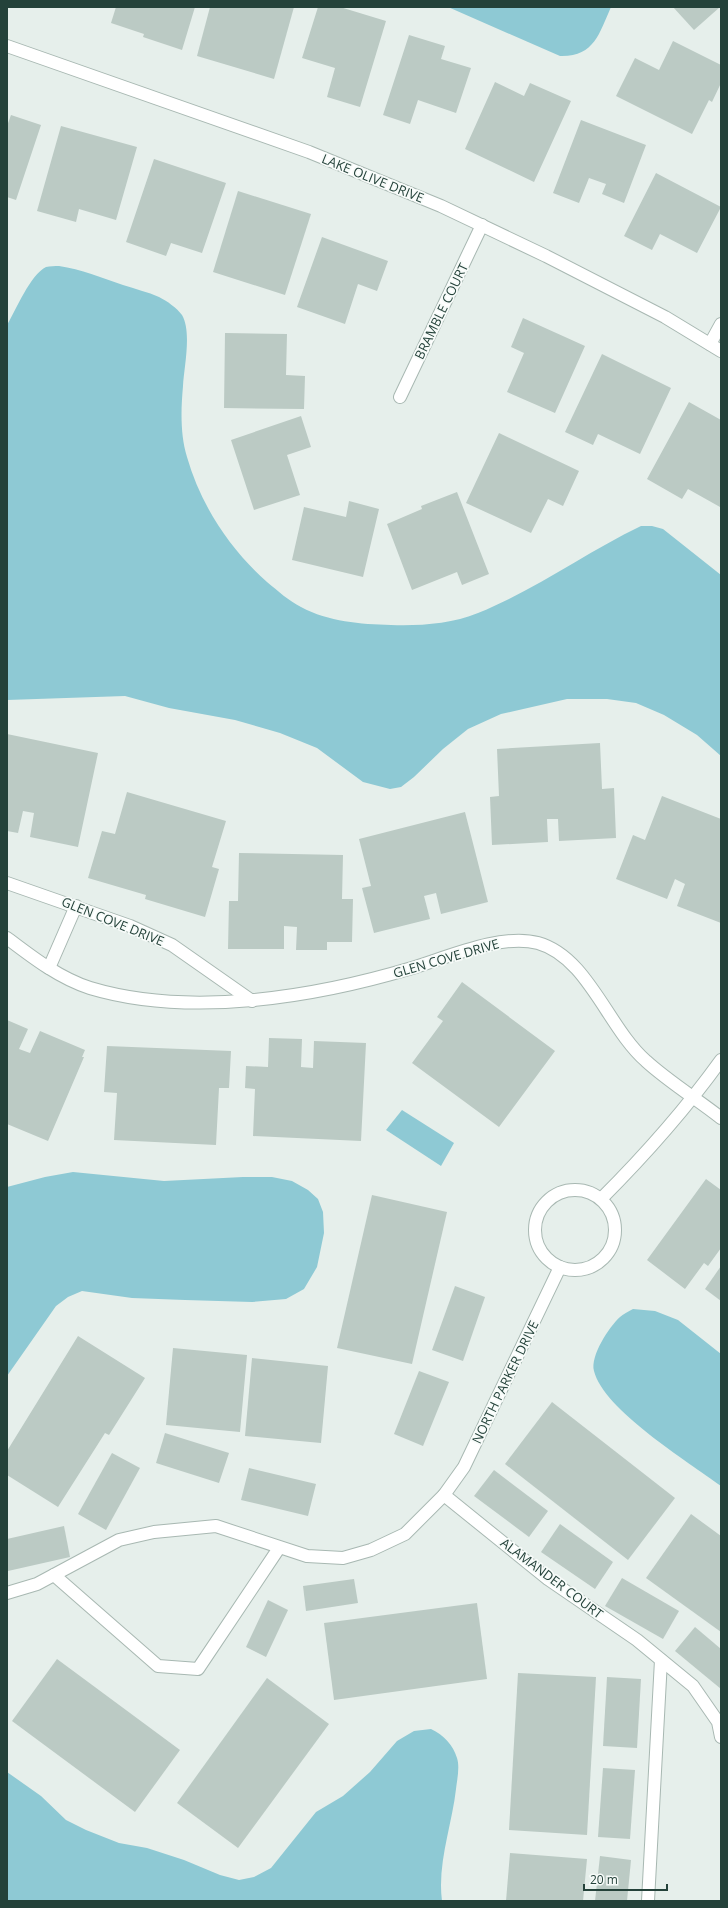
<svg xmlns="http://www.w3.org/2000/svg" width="728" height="1908" font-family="'Open Sans',sans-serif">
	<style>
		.water { fill: #8ec9d4 }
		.building { fill: #bbcac4 }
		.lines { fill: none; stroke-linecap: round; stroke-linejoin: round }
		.service-casing { stroke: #a8b8b2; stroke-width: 14 }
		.minor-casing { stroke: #a8b8b2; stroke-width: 14 }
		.service { stroke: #fff; stroke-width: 12 }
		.minor { stroke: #fff; stroke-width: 12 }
		.labels { text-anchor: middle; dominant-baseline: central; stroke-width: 3.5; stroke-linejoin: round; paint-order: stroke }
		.street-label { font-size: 13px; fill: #24423a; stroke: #f7fbf9 }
	</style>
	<rect width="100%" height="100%" fill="#e6efeb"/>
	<!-- water -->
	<g class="water">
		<path d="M448 7H611C599 34 594 57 560 56Z"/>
		<path d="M59 266C81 269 102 278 123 285 135 289 148 292 159 297 167 301 177 308 182 315 192 332 184 367 183 386 181 409 180 434 187 457 201 506 230 549 267 582 278 591 289 601 301 607 329 622 360 624 391 625 419 626 451 624 478 613 535 590 585 553 641 526H652L663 529 721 575V756L697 735 664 715 636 703 607 699H567L501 714 468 729 443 749 414 777 401 787 390 789 363 782 317 748 280 733 235 720 169 708 125 696 7 700V325C16 310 30 275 46 267 50 266 55 266 59 266Z"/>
		<path d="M402 1110 454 1143 441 1166 386 1130Z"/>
		<path d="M73 1172 164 1181 243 1177H272L292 1181 308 1190 318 1199 323 1212 324 1233 317 1267 304 1289 286 1299 252 1302 185 1300 132 1298 82 1291 68 1297 56 1306 7 1376V1187L45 1177Z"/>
		<path d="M633 1309 655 1311 678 1320 721 1354V1486C688 1462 603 1409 594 1371 590 1356 609 1327 620 1317 623 1314 628 1312 633 1309Z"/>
		<path d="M431 1729C444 1735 453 1745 457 1758 460 1767 457 1780 456 1789 452 1825 437 1864 442 1901H7V1772L41 1796 66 1820 86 1830 119 1843 147 1848 184 1860 220 1875 239 1880 254 1877 271 1868 316 1812 343 1796 370 1772 397 1741 414 1731Z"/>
	</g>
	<!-- building -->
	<g class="building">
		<path d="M116 7H195L182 50 143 37 144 34 111 23Z"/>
		<path d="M210 7H294L274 79 197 56Z"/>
		<path d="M318 7H340L386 21 360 107 327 97 335 68 302 58Z"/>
		<path d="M673 7H720L694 30Z"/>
		<path d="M409 35 445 46 441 59 471 68 456 113 418 100 410 124 383 115Z"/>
		<path d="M673 41 721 65V83L712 102 709 100 692 134 616 96 635 58 659 70Z"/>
		<path d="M495 82 524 96 530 83 571 101 534 182 465 149Z"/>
		<path d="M11 115 41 125 16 200 7 197V126Z"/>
		<path d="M581 120 646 145 624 203 602 194 606 184 589 178 579 203 553 193Z"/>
		<path d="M61 126 137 147 116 220 79 209 76 222 37 211Z"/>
		<path d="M154 159 226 183 202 253 171 243 166 256 126 242Z"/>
		<path d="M656 173 721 207 697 253 660 234 652 250 624 236Z"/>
		<path d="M238 191 311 214 285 295 213 272Z"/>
		<path d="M322 237 388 261 377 291 358 284 345 324 297 307Z"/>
		<path d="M523 318 585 346 555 413 507 392 524 353 511 347Z"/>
		<path d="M225 333 287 334 286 375 305 376 304 409 224 408Z"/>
		<path d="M602 354 671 388 640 454 598 434 593 445 565 432Z"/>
		<path d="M689 402 721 420 720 507 688 489 682 499 647 479Z"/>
		<path d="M301 416 311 447 287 455 300 495 254 510 231 440Z"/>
		<path d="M499 433 579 471 563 506 548 499 531 533 466 503Z"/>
		<path d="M457 492 489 574 462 585 457 572 412 590 387 524 422 509 421 506Z"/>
		<path d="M349 501 379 509 363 577 292 560 304 507 346 517Z"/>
		<path d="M7 734 98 753 78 847 30 837 34 813 23 811 18 833 7 831Z"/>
		<path d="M600 743 602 789 614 788 616 838 559 841 558 819H547L548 842 492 845 490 797 499 796 497 749Z"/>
		<path d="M127 792 226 821 212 867 219 869 205 917 145 899 146 895 88 878 102 831 115 834Z"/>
		<path d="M662 796 721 819V923L677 906 685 884 675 879 667 899 616 879 633 835 645 840Z"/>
		<path d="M465 812 488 902 441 914 436 893 424 896 430 919 374 933 362 888 371 886 359 839Z"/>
		<path d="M239 853 343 855 342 899H353L352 942H327V950H296L297 927 284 926V949H228L229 901H238Z"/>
		<path d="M462 982 555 1051 499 1127 412 1063 443 1021 437 1017Z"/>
		<path d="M7 1020 28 1029 19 1049 30 1053 40 1031 85 1050 82 1057H84L48 1141 7 1124Z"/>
		<path d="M269 1038 302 1039 301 1067 313 1068 314 1041 366 1043 361 1141 253 1136 255 1089 245 1088 246 1066 268 1067Z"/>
		<path d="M107 1046 231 1051 229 1088H219L216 1145 114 1140 117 1093 104 1092Z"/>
		<path d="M706 1179 721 1190V1248L708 1266 704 1263 685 1289 647 1260Z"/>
		<path d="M372 1195 447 1212 412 1364 337 1348Z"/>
		<path d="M721 1266V1301L705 1289Z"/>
		<path d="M455 1286 485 1297 463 1361 432 1350Z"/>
		<path d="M78 1336 145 1378 109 1435 105 1433 58 1507 7 1475V1451Z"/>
		<path d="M173 1348 247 1355 240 1432 166 1425Z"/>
		<path d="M252 1358 328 1366 321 1443 245 1436Z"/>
		<path d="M419 1371 449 1382 423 1446 394 1434Z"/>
		<path d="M552 1402 675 1498 628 1560 505 1464Z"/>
		<path d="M165 1433 229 1453 219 1483 156 1463Z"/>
		<path d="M112 1453 140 1468 106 1530 78 1514Z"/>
		<path d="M249 1468 316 1484 308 1516 241 1500Z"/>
		<path d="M494 1470 548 1511 529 1537 474 1496Z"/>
		<path d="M691 1514 721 1536V1632L646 1578Z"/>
		<path d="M560 1524 613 1562 595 1589 541 1552Z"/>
		<path d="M64 1526 70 1557 8 1571 7 1539Z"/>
		<path d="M622 1578 679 1611 663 1639 605 1606Z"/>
		<path d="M354 1579 358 1603 306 1611 303 1586Z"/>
		<path d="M268 1600 288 1610 266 1657 246 1647Z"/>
		<path d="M477 1603 487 1679 334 1700 324 1623Z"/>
		<path d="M695 1627 721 1649V1689L675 1651Z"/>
		<path d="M57 1659 180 1750 135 1812 12 1721Z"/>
		<path d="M518 1673 596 1677 587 1835 509 1830Z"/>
		<path d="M607 1677 641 1679 637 1748 603 1746Z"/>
		<path d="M267 1678 329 1724 238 1848 177 1803Z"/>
		<path d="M603 1768 635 1770 630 1839 598 1837Z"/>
		<path d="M510 1853 587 1859 583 1901H506Z"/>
		<path d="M600 1856 631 1860 627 1901H595Z"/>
	</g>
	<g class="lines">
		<!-- service casing -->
		<g class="service-casing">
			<path id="service" d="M54 1575 158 1666 198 1669 279 1548"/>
		</g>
		<!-- minor casing -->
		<g class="minor-casing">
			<g id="minor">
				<path d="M7 46 309 152 441 206 546 256 665 317 721 351"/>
				<path d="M710 344 721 324"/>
				<path d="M400 397 482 225"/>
				<path d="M7 883 130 926 172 945 252 1001"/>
				<path d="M7 938C32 957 59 978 90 988 190 1018 315 997 412 968 448 957 502 933 538 943 588 957 608 1028 646 1061 669 1082 697 1099 721 1118"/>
				<path d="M49 968 76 906"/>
				<circle cx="575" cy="1230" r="40"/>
				<path d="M601 1199C645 1155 685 1110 721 1060"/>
				<path d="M444 1495 548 1579 637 1640 693 1686 718 1722 721 1737"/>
				<path d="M7 1593 37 1584 119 1540 154 1532 216 1526 307 1556 343 1558 371 1550 405 1534 444 1495 464 1467 560 1267"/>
				<path d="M648 1901 661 1660"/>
			</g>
		</g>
		<!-- service -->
		<use href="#service" class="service"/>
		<!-- minor -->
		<use href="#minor" class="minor"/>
	</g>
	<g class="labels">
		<!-- street labels -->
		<g class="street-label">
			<text transform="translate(373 178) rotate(22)">LAKE OLIVE DRIVE</text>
			<text transform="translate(441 311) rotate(-64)">BRAMBLE COURT</text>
			<text transform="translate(113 921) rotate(22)">GLEN COVE DRIVE</text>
			<text transform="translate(446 958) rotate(-16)">GLEN COVE DRIVE</text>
			<text transform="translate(505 1382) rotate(-64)">NORTH PARKER DRIVE</text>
			<text transform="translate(552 1578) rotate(37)">ALAMANDER COURT</text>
		</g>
	</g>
	<!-- border -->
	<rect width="728" height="1908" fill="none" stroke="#24423a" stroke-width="16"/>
	<!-- scale -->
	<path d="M584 1884v6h83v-6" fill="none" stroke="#24423a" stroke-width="2"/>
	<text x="590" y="1884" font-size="12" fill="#24423a" stroke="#f7fbf9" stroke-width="3" paint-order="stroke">20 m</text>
</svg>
